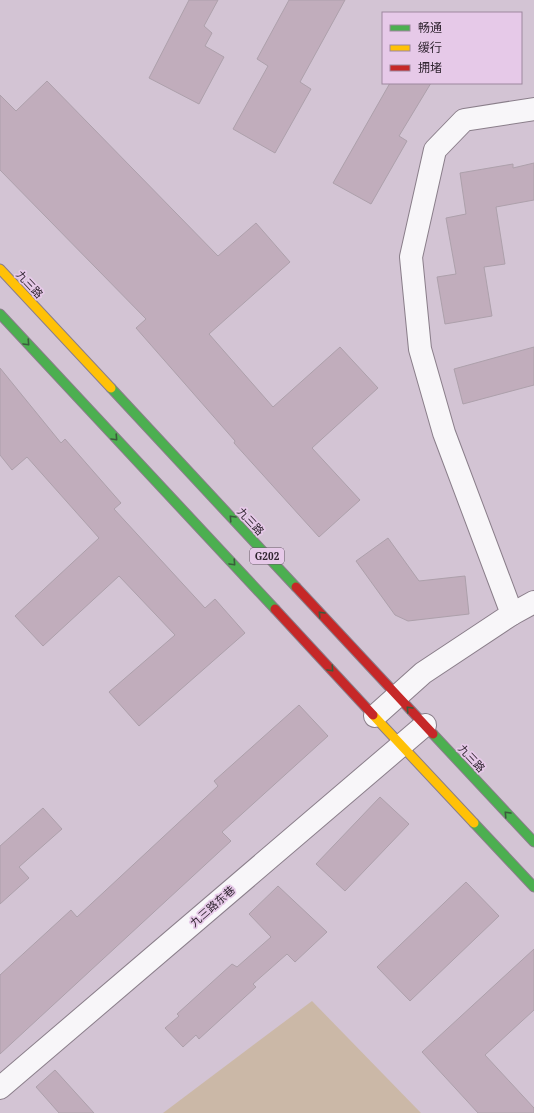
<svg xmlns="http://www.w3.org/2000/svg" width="534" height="1113" font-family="'Noto Serif','Noto Sans SC',serif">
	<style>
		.green { fill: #cbb8a7 }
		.building { fill: #c1adbc; stroke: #ada0ab }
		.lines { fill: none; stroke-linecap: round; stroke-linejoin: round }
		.street-casing { stroke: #8a7e8a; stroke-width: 24 }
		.fast-casing { stroke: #8a7e8a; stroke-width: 11 }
		.slow-casing { stroke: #8a7e8a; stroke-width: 11 }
		.jam-casing { stroke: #8a7e8a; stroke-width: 11 }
		.street { stroke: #f8f6f9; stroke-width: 22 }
		.fast { stroke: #4caf50; stroke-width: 9 }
		.slow { stroke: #ffc107; stroke-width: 9 }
		.jam { stroke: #c62828; stroke-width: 9 }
		.oneway { stroke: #3b5c3d }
		.labels { text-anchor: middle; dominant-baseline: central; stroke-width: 3.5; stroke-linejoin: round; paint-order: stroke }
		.shield { fill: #e6c9e8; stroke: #675667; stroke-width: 1 }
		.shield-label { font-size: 10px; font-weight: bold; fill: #302530 }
		.street-label { font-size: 11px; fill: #302530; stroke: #e6c9e8 }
	</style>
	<rect width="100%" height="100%" fill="#d3c4d4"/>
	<!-- green -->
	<path class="green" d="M312 1001 421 1113H163Z"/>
	<!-- building -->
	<g class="building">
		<path d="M189 0H218L204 26 212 33 205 46 224 57 199 104 149 78Z"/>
		<path d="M289 0H345L300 82 311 89 275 153 233 129 268 66 257 59Z"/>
		<path d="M47 81 218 256 256 223 290 262 209 334 273 407 340 347 378 388 312 448 360 500 319 537 234 443 235 441 136 328 146 319 0 170V95L16 111Z"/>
		<path d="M390 83H431L399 136 407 141 371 204 333 183Z"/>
		<path d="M534 163V200L496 207 505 264 484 267 492 316 445 324 437 277 456 274 446 218 466 214 460 173 513 164V168Z"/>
		<path d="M534 347V385L463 404 454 369Z"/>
		<path d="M0 368 61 443 65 439 121 503 114 509 205 608 215 599 245 633 139 726 109 692 175 635 119 576 43 646 15 616 99 538 27 457 12 470 0 455Z"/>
		<path d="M388 538 419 581 465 576 469 614 408 621 395 615 356 561Z"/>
		<path d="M299 705 328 736 222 832 231 841 0 1054V975L71 910 77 917 218 786 214 781Z"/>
		<path d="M380 797 409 824 345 891 316 864Z"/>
		<path d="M43 808 62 829 19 867 29 878 0 904V846Z"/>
		<path d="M466 882 499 916 410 1001 377 967Z"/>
		<path d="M278 886 327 932 295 962 287 954 253 984 256 987 199 1039 196 1035 183 1047 165 1028 179 1016 177 1014 232 964 237 967 271 937 249 914Z"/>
		<path d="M534 949V1010L485 1055 534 1108V1113H478L422 1052Z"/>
		<path d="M55 1070 94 1113H59L36 1087Z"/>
	</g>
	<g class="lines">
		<!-- street casing -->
		<g class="street-casing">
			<g id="street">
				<path d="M512 614 534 602"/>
				<path d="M375 716 423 673 512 614 444 433 420 349 411 257 435 150 464 120 534 109"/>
				<path d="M0 1088 425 725"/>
			</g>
		</g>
		<!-- fast casing -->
		<g class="fast-casing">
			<g id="fast">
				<path d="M0 314 275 609"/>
				<path d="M111 388 296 587"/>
				<path d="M433 734 534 842"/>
				<path d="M474 823 534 887"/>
			</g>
		</g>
		<!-- slow casing -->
		<g class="slow-casing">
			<g id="slow">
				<path d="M0 269 111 388"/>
				<path d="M373 715 474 823"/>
			</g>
		</g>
		<!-- jam casing -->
		<g class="jam-casing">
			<g id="jam">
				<path d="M296 587 433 734"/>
				<path d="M275 609 373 715"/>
			</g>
		</g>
		<!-- street -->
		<use href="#street" class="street"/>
		<!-- fast -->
		<use href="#fast" class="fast"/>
		<!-- slow -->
		<use href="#slow" class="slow"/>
		<!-- jam -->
		<use href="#jam" class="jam"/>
	</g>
	<!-- one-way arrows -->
	<defs><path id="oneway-chevron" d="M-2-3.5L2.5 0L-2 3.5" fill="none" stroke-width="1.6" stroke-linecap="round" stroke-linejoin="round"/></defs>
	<g class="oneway">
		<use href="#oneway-chevron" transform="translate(27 343) rotate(47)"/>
		<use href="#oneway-chevron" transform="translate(115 438) rotate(47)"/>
		<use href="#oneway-chevron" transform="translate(232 518) rotate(-133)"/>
		<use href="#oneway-chevron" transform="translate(233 563) rotate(47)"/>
		<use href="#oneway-chevron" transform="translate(321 614) rotate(-133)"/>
		<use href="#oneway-chevron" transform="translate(331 669) rotate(47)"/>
		<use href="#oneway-chevron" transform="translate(409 709) rotate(-133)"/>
		<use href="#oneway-chevron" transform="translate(507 814) rotate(-133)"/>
	</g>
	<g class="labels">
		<!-- shield labels -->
		<rect class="shield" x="250" y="548" width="34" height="16" rx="3"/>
		<g class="shield-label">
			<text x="267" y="556">G202</text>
		</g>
		<!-- street labels -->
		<g class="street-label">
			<text transform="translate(30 284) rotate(47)">九三路</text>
			<text transform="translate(251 521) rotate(47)">九三路</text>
			<text transform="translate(472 758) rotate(47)">九三路</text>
			<text transform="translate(212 906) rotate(-41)">九三路东巷</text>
		</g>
	</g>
	<!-- legend -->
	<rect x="382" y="12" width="140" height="72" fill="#e6c9e8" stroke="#9d879e"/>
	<rect x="390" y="25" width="20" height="6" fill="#4caf50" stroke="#9d879e"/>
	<text x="418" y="32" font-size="12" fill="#302530">畅通</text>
	<rect x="390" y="45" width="20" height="6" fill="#ffc107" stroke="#9d879e"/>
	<text x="418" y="52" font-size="12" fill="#302530">缓行</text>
	<rect x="390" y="65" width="20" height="6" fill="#c62828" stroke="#9d879e"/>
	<text x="418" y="72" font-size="12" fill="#302530">拥堵</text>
</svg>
